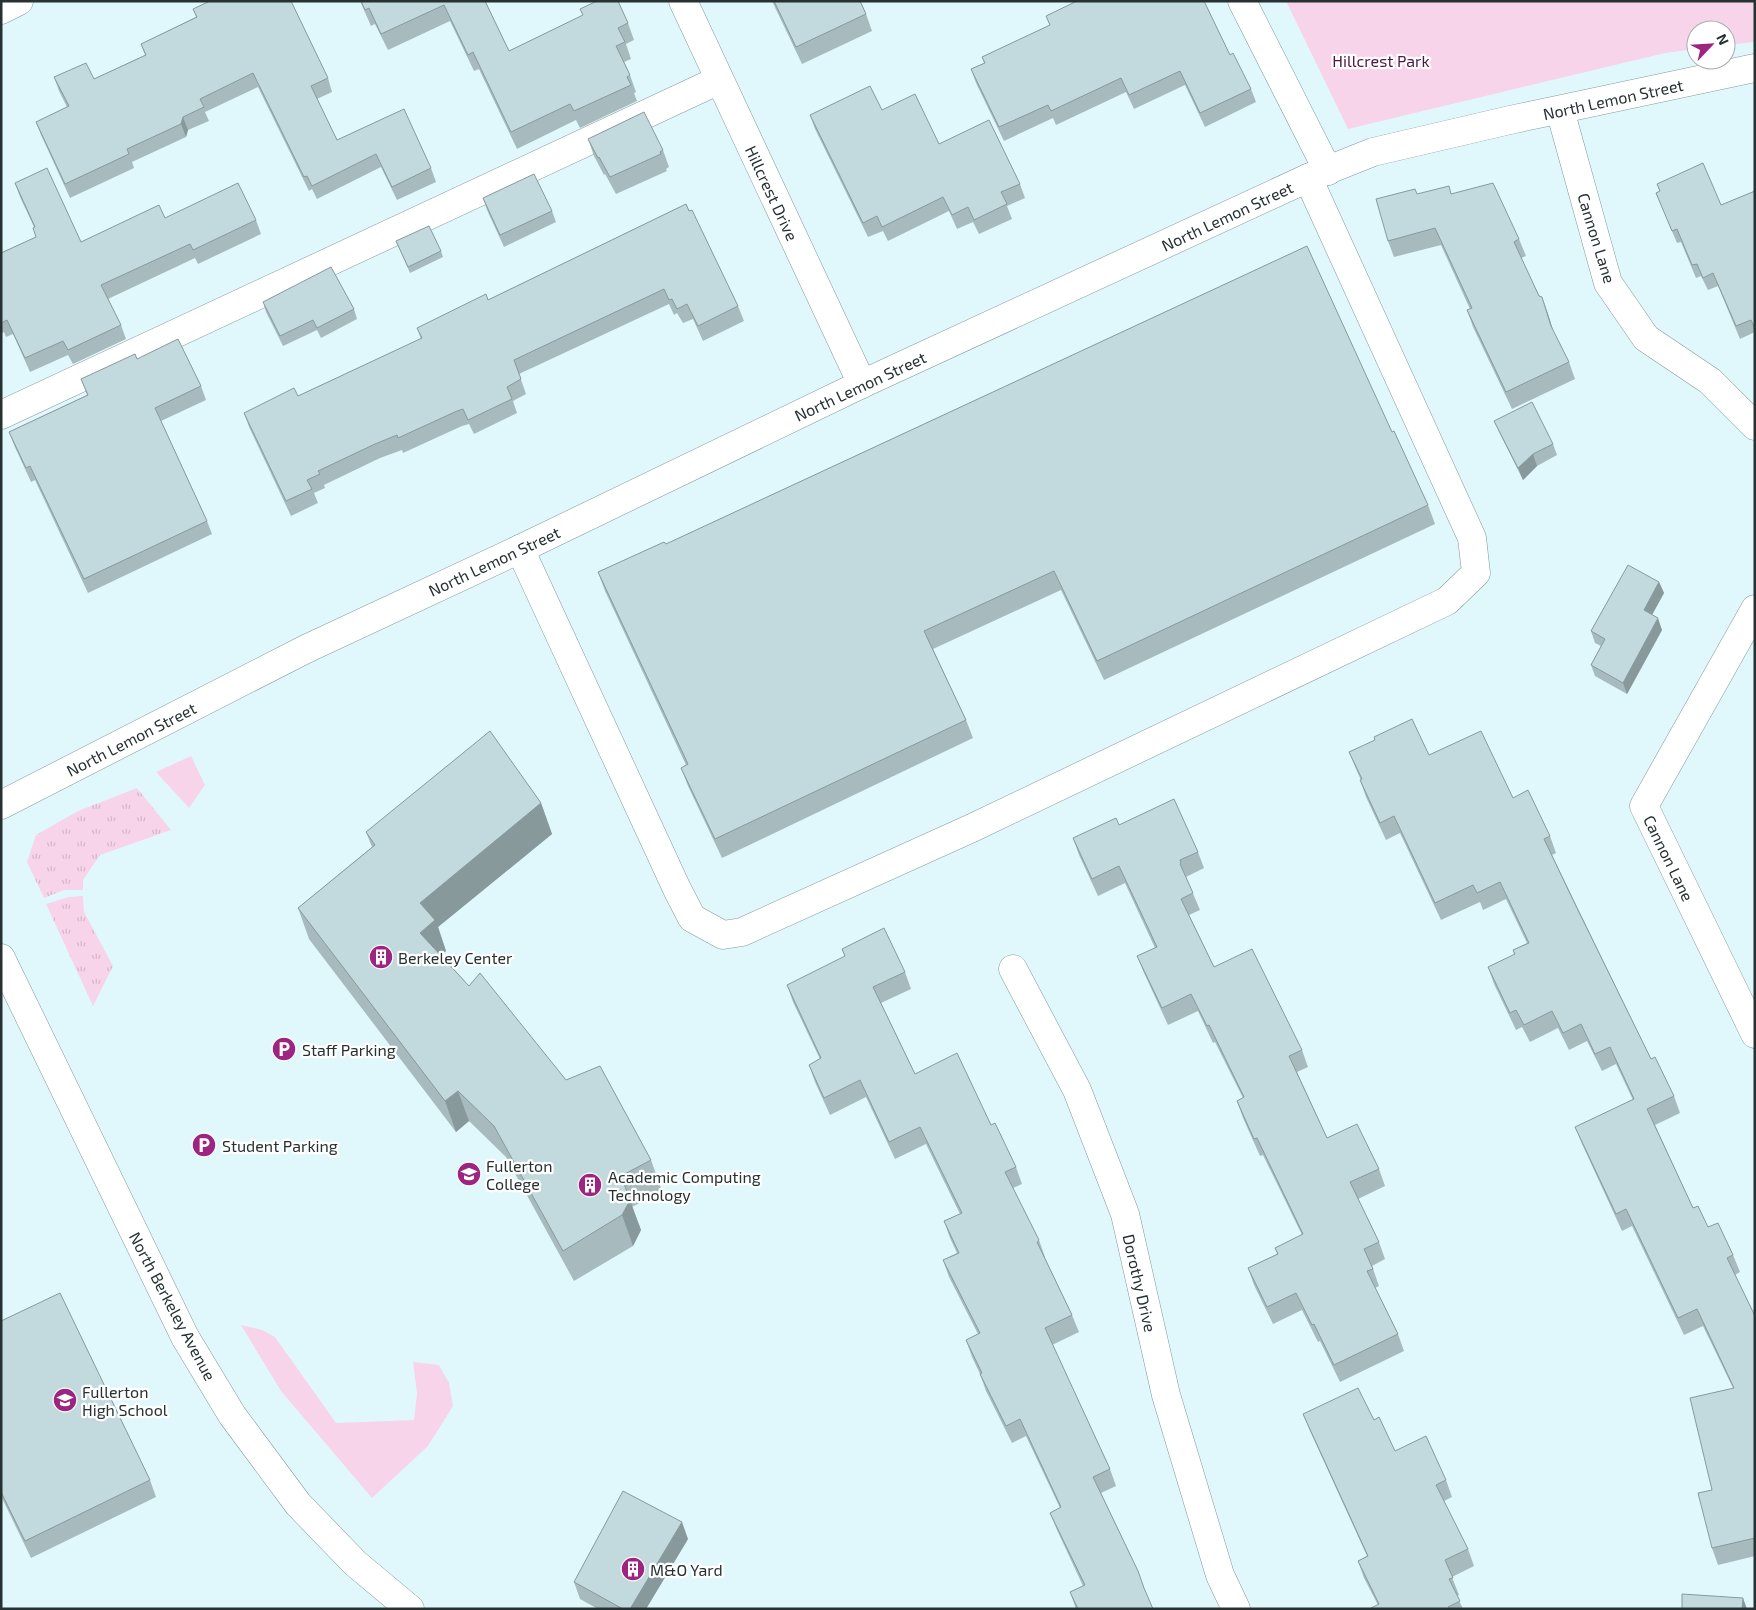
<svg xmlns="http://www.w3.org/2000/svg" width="1756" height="1610" font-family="'Exo 2',sans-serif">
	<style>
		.grass { fill: url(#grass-tufts) }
		.green { fill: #f8d4eb }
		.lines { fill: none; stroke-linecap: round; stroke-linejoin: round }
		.minor-casing { stroke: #83999d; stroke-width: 29 }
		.minor { stroke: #fff; stroke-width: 28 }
		.wall { fill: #a7bbbe }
		.shaded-wall { fill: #88999b }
		.building { fill: #c2dadd; stroke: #88999b }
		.labels { text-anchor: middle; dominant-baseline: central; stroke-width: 4.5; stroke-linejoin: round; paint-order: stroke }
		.park-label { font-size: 16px; fill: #501642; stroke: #fff }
		.street-label { font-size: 16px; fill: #273132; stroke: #fff }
		.poi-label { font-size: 16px; fill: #273132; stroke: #fff; text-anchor: start }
	</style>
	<defs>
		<pattern id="grass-tufts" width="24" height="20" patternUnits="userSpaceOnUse" patternTransform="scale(1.25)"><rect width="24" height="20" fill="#f8d4eb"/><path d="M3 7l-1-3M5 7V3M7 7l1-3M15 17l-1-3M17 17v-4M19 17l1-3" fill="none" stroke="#d5b6ca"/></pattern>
	</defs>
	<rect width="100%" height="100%" fill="#e0f8fc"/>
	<!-- grass -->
	<g class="grass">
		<path d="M137 788 171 830 100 855 83 880V890H64L44 898 27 862 36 835 78 811Z"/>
		<path d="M83 896 84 912 113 966 93 1006 46 904 69 897Z"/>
	</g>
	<!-- green -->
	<g class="green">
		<path d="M1286 1H1755V42L1726 45V30H1696V49L1665 53 1348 129Z"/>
		<path d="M191 756 205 785 189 808 156 772Z"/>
		<path d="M241 1325 262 1330 275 1337 336 1423 414 1420 417 1393 413 1362 439 1365 449 1383 453 1406 428 1446 372 1498 281 1391Z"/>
	</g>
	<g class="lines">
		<!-- minor casing -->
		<g class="minor-casing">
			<g id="minor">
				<path d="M683 1 862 384"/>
				<path d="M1242 1 1328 171"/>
				<path d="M1 10 19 1"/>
				<path d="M1560 110 1608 283 1646 338 1710 381 1755 426"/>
				<path d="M1 415 719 80"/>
				<path d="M520 549 677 889 692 918 723 935 742 932 972 828 1447 601 1476 573 1472 538 1308 178"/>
				<path d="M1755 609 1644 806 1755 1034"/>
				<path d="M1 805 306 649 520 549 862 384 1308 178 1373 152 1510 120 1755 68"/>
				<path d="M1 958 185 1337 232 1415 298 1504 355 1563 410 1609"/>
				<path d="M1013 969 1077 1090 1125 1214 1166 1395 1220 1575 1236 1609"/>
			</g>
		</g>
		<!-- minor -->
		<use href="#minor" class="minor"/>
	</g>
	<!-- wall -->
	<g class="wall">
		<path d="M360 1H485L509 51 583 16 580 9 628 23 634 40 626 44 631 59 624 62 630 75 636 92 634 93 637 101 580 128 576 120 517 149 479 69 474 71 450 21 388 50 375 24 371 26Z"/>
		<path d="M772 1H860L866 14 872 31 802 64Z"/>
		<path d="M193 9 328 78 332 92 317 99 337 140 431 168 436 182 397 200 381 167 317 199 312 189 309 191 258 87 205 112 209 121 188 130 186 137 132 162 134 168 70 198 41 135 36 122 67 107 59 91 54 77 94 79 145 55 141 44 196 17Z"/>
		<path d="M1046 16 1230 55 1251 89 1256 102 1205 127 1185 85 1134 109 1126 92 1056 125 1053 118 1004 141 976 83 971 69 984 63 982 57 1050 26Z"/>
		<path d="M882 110 939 144 1020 184 1025 198 1007 206 1012 219 979 234 973 222 957 229 949 211 888 241 883 231 868 237 815 129 810 115Z"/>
		<path d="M588 139 663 150 669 167 666 169 667 171 616 194 605 174 604 175 594 156Z"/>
		<path d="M15 183 81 242 165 218 256 220 261 234 198 264 195 258 108 299 121 325 126 339 73 364 68 355 30 372 13 334 6 337 4 332 1 334V253L36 237 33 228 34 227 20 197Z"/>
		<path d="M1657 184 1721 205 1755 191V332L1740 339 1718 286 1708 290 1701 276 1696 278 1681 242 1677 243 1661 205 1656 193 1660 192Z"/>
		<path d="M1451 193 1519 239 1526 256 1521 258 1548 314 1553 331 1569 362 1575 379 1512 409 1473 327 1467 310 1470 309 1441 245 1394 257 1388 241 1417 194Z"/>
		<path d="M483 198 552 211 556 222 504 247 487 210Z"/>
		<path d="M686 204 738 306 744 321 703 341 693 319 683 323 677 313 674 315 669 304 519 374 526 394 513 401 517 413 474 434 469 424 462 426 403 453 402 450 380 458 324 485 325 488 314 493 318 503 291 516 249 427 244 413 298 396 421 339 417 328 488 300Z"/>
		<path d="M396 241 441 251 443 257 410 273Z"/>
		<path d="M263 302 354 309 357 319 321 338 317 330 283 346 266 312Z"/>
		<path d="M137 359 201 386 206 400 161 421 207 521 212 534 88 593 35 480 31 482 14 445 9 432 87 395 81 379Z"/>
		<path d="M1494 421 1553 444 1557 455 1537 466 1523 480 1499 432Z"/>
		<path d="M1392 432 1428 505 1435 524 1104 680 1061 590 933 649 966 720 973 738 722 858 688 786 681 768 686 765 605 591 598 572 666 544Z"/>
		<path d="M1659 582 1664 593 1652 615 1662 630 1627 694 1595 676 1591 665 1601 646 1595 643 1591 631Z"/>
		<path d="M1349 752 1429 755 1513 798 1550 836 1556 853 1552 855 1651 1059 1674 1096 1680 1113 1655 1125 1693 1208 1708 1227 1733 1255 1740 1272 1735 1275 1755 1316V1556L1718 1565 1712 1548V1490L1733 1388 1703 1326 1684 1335 1632 1226 1622 1231 1582 1144 1575 1127 1633 1100 1616 1064 1602 1071 1587 1041 1569 1050 1558 1028 1530 1042 1522 1027 1516 1030 1494 984 1488 967 1514 955 1513 950 1527 943 1506 899 1483 910 1480 902 1441 920 1400 833 1386 840 1366 797 1360 780H1361L1356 769Z"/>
		<path d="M541 803 552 834 438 927 446 951 441 955 469 986 566 1080 651 1160 662 1191 632 1207 641 1230 633 1246 574 1281 506 1157 469 1121 456 1132 309 939 298 908 372 847 366 832Z"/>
		<path d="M1119 825 1198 852 1204 868 1186 877 1200 910 1189 915 1214 967 1302 1050 1308 1067 1297 1072 1327 1138 1379 1169 1385 1186 1358 1199 1379 1242 1385 1259 1372 1266 1379 1286 1375 1288 1398 1334 1404 1351 1340 1382 1320 1341 1318 1342 1302 1310 1273 1324 1254 1285 1248 1268 1277 1254 1275 1248 1302 1235 1263 1155 1260 1156 1243 1118 1237 1101 1243 1098 1215 1042 1213 1043 1198 1011 1168 1025 1144 973 1137 956 1155 948 1125 883 1098 896 1079 855 1073 838Z"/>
		<path d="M842 949 905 972 911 989 881 1003 915 1074 991 1125 1016 1167 1022 1184 1013 1188 1039 1240 1045 1257V1258L1072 1315 1079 1332 1052 1345 1110 1469 1116 1486 1101 1493 1138 1571 1146 1595 1153 1609H1076L1070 1592 1083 1586 1057 1530 1050 1513 1060 1508 1026 1436 1012 1443 986 1391 980 1374 972 1357 966 1340 978 1334 949 1277 943 1260 957 1253 950 1238 944 1221 960 1214 926 1144 895 1159 866 1097 830 1115 815 1082 809 1065 820 1059 793 1002 787 985 845 957Z"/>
		<path d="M1 1321 150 1480 156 1497 31 1558 1 1496Z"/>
		<path d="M1303 1414 1374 1420 1395 1451 1446 1480 1452 1497 1444 1501 1468 1549 1474 1566 1452 1577 1459 1595 1457 1596 1463 1609H1372L1378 1605 1364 1578 1358 1561 1367 1556 1310 1431Z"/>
		<path d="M688 1539 646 1609H598L580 1599 574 1582Z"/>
	</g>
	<!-- shaded-wall -->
	<g class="shaded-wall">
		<path d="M183 117 188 130 186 137 181 124Z"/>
		<path d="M1542 297 1548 314 1557 343 1551 326Z"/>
		<path d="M1533 454 1537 466 1523 480 1518 468Z"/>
		<path d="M1659 582 1664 593 1648 622 1644 610Z"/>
		<path d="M1658 618 1662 630 1627 694 1623 683Z"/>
		<path d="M541 803 552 834 438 927 446 951 431 964 420 933V903Z"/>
		<path d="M458 1091 469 1121 456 1132 445 1101Z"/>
		<path d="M630 1200 641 1230 633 1246 622 1215Z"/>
		<path d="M682 1522 688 1539 646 1609H630Z"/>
		<path d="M1743 1598 1747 1609H1742Z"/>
	</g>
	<!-- building -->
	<g class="building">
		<path d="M210 1H291L328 78 311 86 337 140 404 109 431 168 392 187 376 154 312 186 307 176 304 177 253 73 200 99 204 107 183 117 181 124 127 149 129 154 65 184 36 122 69 106 54 77 86 63 94 79 146 55 141 44 197 17 193 9Z"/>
		<path d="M361 1H485L509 51 583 15 580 9 597 1H618L628 23 618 28 625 42 616 46 630 75 627 77 631 85 574 111 570 104 511 132 473 52 468 55 444 5 381 34 369 8 365 10Z"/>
		<path d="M774 1H860L866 14 796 47Z"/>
		<path d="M1077 1H1204L1230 55 1233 53 1251 89 1200 113 1180 71 1129 95 1121 78 1051 111 1048 105 999 127 971 69 985 63 982 57 1050 25 1046 16Z"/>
		<path d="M870 86 882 110 915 94 939 144 989 120 1020 184 1001 192 1007 204 974 220 968 207 952 215 943 197 882 227 877 216 863 223 810 115Z"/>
		<path d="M644 112 663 150 660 152 661 154 610 177 599 157 598 158 588 139Z"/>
		<path d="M1703 163 1721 205 1755 191V329L1751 320 1736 326 1713 273 1703 278 1697 264 1692 265 1677 229 1672 231 1656 193 1660 191 1657 184Z"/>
		<path d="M47 168 81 242 159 205 165 218 238 183 256 220 193 250 190 244 101 285 121 325 68 350 63 341 25 358 7 320 1 323V253L36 237 33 228 35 227 15 183Z"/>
		<path d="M534 174 552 211 500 235 483 198Z"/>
		<path d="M1493 183 1519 239 1514 242 1539 296 1542 297 1551 326 1569 362 1506 392 1467 310 1472 308 1435 228 1388 241 1376 199 1415 189 1417 194 1449 186 1451 194Z"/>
		<path d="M686 204 689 211 692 210 738 306 698 326 687 304 677 309 672 299 669 300 664 289 514 360 521 379 507 387 512 399 468 420 463 409 457 411 398 438 397 435 375 444 318 471 320 474 307 480 312 489 286 501 244 413 294 388 298 396 422 338 417 328 486 294 488 300Z"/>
		<path d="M429 226 441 251 408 267 396 241Z"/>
		<path d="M1307 246 1392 432 1394 431 1428 505 1097 661 1054 571 924 631 966 720 715 839 681 768 688 764 598 572 664 542 666 544Z"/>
		<path d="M331 267 354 309 317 328 313 320 280 336 263 302Z"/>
		<path d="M178 339 201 386 155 408 207 521 84 579 30 466 26 468 9 432 88 395 81 379 135 354 137 359Z"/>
		<path d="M1532 402 1553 444 1533 454 1518 468 1494 421Z"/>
		<path d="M1628 565 1659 582 1644 610 1658 618 1623 683 1591 665 1605 639 1591 631Z"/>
		<path d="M1412 719 1429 755 1481 731 1513 798 1528 790 1550 836 1544 839 1575 904 1651 1059 1655 1057 1674 1096 1647 1109 1693 1208 1698 1206 1708 1227 1718 1223 1733 1255 1727 1258 1755 1316V1538L1712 1548 1698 1493 1712 1490 1690 1398 1734 1388 1697 1309 1678 1318 1626 1209 1616 1214 1575 1127 1634 1099 1610 1047 1595 1054 1581 1024 1563 1033 1552 1011 1524 1025 1516 1010 1510 1013 1488 967 1515 954 1513 950 1529 943 1500 882 1477 893 1473 885 1435 903 1394 816 1380 823 1360 780 1362 779 1349 752 1375 740 1374 737Z"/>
		<path d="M490 731 541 803 420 903 435 920 420 933 469 986 480 973 566 1080 600 1066 651 1160 621 1176 630 1200 622 1215 563 1251 494 1126 458 1091 445 1101 298 908 375 845 366 832Z"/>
		<path d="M1174 799 1198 852 1180 860 1181 863 1180 864 1193 893 1181 899 1214 967 1252 949 1302 1050 1289 1056 1327 1138 1357 1124 1379 1169 1350 1182 1379 1242 1364 1249 1373 1269 1367 1271 1398 1334 1334 1365 1314 1324 1312 1325 1296 1293 1267 1307 1248 1268 1278 1254 1275 1248 1303 1234 1257 1138 1254 1139 1237 1101 1244 1097 1209 1025 1207 1026 1191 994 1162 1008 1137 956 1157 947 1119 866 1092 879 1073 838 1116 818 1119 825Z"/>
		<path d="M884 928 905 972 873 987 915 1074 957 1053 991 1125 995 1123 1016 1167 1005 1172 1039 1240 1037 1242 1072 1315 1045 1328 1110 1469 1093 1477 1138 1571 1144 1588 1153 1609H1078L1070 1592 1085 1585 1050 1513 1061 1507 1020 1419 1006 1426 980 1374 982 1373 966 1340 980 1333 943 1260 959 1253 944 1221 962 1213 920 1127 889 1142 860 1080 824 1098 809 1065 821 1058 787 985 845 956 842 949Z"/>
		<path d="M60 1293 150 1480 25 1541 1 1492V1321Z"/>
		<path d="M1358 1388 1374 1420 1379 1417 1395 1451 1426 1436 1446 1480 1436 1485 1468 1549 1445 1560 1453 1578 1449 1579 1460 1601 1448 1607 1449 1609H1372L1371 1608 1379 1604 1358 1561 1368 1556 1303 1414Z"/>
		<path d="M623 1491 682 1522 630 1609H623L574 1582Z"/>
		<path d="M1682 1594 1743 1598 1742 1609H1682Z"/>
	</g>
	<!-- icons -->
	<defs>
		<g id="building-disc" transform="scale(1.25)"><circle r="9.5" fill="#9b2580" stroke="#fff"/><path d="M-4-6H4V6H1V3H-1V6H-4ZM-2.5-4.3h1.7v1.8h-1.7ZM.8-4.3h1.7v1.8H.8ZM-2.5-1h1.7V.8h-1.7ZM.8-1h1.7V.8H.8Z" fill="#fff"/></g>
		<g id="parking-disc" transform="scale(1.25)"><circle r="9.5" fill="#9b2580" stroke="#fff"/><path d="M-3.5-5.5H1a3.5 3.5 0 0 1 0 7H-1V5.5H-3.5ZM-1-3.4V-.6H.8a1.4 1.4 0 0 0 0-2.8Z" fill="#fff"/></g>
		<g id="university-disc" transform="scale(1.25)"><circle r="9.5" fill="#9b2580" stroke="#fff"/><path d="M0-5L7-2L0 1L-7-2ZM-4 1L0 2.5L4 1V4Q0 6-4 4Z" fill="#fff"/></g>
		<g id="school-disc" transform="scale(1.25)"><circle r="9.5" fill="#9b2580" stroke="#fff"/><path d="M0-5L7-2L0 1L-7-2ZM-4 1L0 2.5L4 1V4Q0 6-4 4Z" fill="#fff"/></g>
	</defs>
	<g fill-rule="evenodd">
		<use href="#building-disc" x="381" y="957"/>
		<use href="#parking-disc" x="284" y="1049"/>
		<use href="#parking-disc" x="204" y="1145"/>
		<use href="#university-disc" x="469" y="1174"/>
		<use href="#building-disc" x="590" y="1185"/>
		<use href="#school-disc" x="65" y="1400"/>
		<use href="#building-disc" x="633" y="1569"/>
	</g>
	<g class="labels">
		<!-- park labels -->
		<g class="park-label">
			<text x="1381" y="60">Hillcrest Park</text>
		</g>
		<!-- street labels -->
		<g class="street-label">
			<text transform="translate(1613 99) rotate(-12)">North Lemon Street</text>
			<text transform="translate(772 193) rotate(65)">Hillcrest Drive</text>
			<text transform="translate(1227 216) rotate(-25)">North Lemon Street</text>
			<text transform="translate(1597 238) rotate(73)">Cannon Lane</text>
			<text transform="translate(860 386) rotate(-25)">North Lemon Street</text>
			<text transform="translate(494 561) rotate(-25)">North Lemon Street</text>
			<text transform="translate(131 739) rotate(-27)">North Lemon Street</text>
			<text transform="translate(1669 858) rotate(64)">Cannon Lane</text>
			<text transform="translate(1140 1283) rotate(77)">Dorothy Drive</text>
			<text transform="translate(173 1306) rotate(62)">North Berkeley Avenue</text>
		</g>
		<!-- poi labels -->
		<g class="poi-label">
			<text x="398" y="957">Berkeley Center</text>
			<text x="302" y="1049">Staff Parking</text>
			<text x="222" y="1145">Student Parking</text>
			<text x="486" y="1165">Fullerton<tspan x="486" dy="18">College</tspan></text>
			<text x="608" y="1176">Academic Computing<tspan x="608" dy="18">Technology</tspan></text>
			<text x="82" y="1391">Fullerton<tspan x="82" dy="18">High School</tspan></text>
			<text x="650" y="1569">M&amp;O Yard</text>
		</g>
	</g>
	<!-- border -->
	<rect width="1756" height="1610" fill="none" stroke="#273132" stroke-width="5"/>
	<!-- north arrow -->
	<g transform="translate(1711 45) rotate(65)"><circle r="24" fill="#ffffff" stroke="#a9adad"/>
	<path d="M0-4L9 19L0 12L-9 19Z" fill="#9b2580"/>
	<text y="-8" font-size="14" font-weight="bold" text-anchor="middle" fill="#273132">N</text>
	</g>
</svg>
